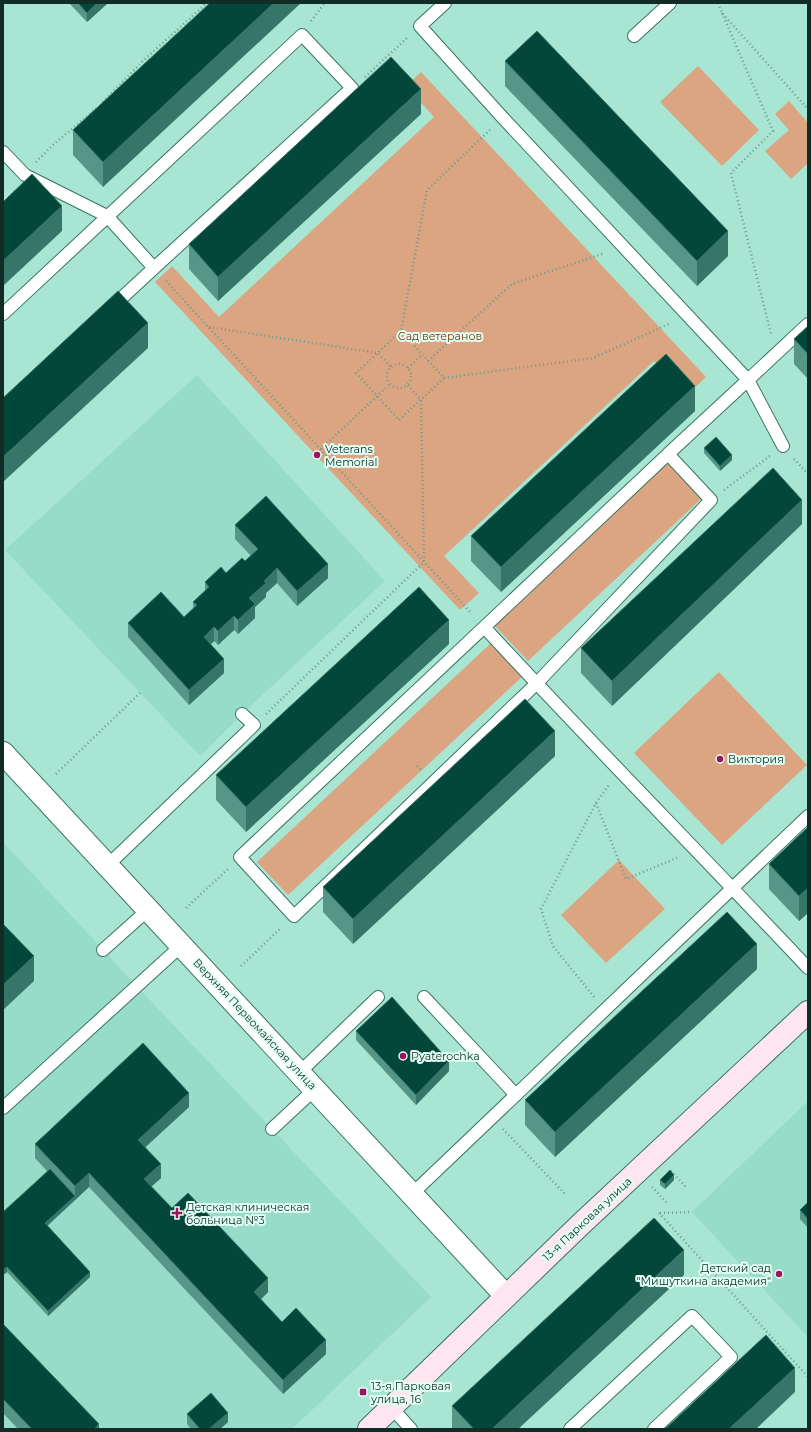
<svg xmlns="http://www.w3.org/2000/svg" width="811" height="1432" font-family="Montserrat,sans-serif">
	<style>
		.built { fill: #96dcc8 }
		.green { fill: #dca581 }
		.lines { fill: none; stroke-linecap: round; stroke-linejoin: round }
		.lane-casing { stroke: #397364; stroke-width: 14 }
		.street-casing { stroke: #397364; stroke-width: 24 }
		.secondary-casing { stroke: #397364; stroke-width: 24 }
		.path { stroke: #6c9a8d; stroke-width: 2.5; stroke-dasharray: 1 3; stroke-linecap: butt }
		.lane { stroke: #fff; stroke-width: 12 }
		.street { stroke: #fff; stroke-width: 22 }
		.secondary { stroke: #fee6f0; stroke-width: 22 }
		.wall { fill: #569686 }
		.shaded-wall { fill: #357668 }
		.building { fill: #03473a; stroke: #357668 }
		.poi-dot { fill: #9e135f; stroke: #e1fff5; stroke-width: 1.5 }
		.labels { text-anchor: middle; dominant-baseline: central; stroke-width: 4; stroke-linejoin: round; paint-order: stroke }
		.park-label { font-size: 11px; fill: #743800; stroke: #e1fff5 }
		.poi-label { font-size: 11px; fill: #122b24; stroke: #e1fff5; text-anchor: start }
		.street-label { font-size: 11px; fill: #122b24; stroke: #e1fff5 }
	</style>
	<rect width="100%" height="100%" fill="#a9e5d3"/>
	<!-- built -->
	<g class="built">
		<path d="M197 375 385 581 242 714 200 756 5 550Z"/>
		<path d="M3 842 129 978 431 1297 292 1429H3Z"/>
		<path d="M808 1101V1337L692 1212Z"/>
	</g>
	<!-- green -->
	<g class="green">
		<path d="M698 66 759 130 722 166 660 102Z"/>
		<path d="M421 72 706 377 686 396 654 361 444 556 479 593 460 610 155 282 172 266 219 317 434 117 406 86Z"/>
		<path d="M789 101 808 123V163L791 179 765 151 789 130 775 114Z"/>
		<path d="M667 463 701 499 528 661 495 626Z"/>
		<path d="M491 643 523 676 288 895 257 862Z"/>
		<path d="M719 672 807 765 722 845 634 753Z"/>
		<path d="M619 860 665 909 606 963 561 915Z"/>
	</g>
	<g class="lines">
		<!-- lane casing -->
		<g class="lane-casing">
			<g id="lane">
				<path d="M445 3 420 26 503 118 748 380 808 324"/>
				<path d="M634 36 670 3"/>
				<path d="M3 152 25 175 107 216 154 268 352 88 302 35 3 314"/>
				<path d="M112 307 154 268"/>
				<path d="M668 454 240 857 294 916 536 684 711 500 668 454 748 380 783 446"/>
				<path d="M485 628C591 743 701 854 808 968"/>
				<path d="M107 866 254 725 242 714"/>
				<path d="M103 950 149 909"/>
				<path d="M424 997 516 1095"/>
				<path d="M300 1072 378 997"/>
				<path d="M3 1108 182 945"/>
				<path d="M272 1129 315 1089"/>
				<path d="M412 1194 808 816"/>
				<path d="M391 1407 411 1429"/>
				<path d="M570 1429 692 1316 731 1357 654 1429"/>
			</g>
		</g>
		<!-- street casing -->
		<g class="street-casing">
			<path id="street" d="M3 753 506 1296"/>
		</g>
		<!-- secondary casing -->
		<g class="secondary-casing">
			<path id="secondary" d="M369 1429 580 1225 808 1012"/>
		</g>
		<!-- path -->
		<g class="path">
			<path d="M718 3 722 13 808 109"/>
			<path d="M722 13 773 131 731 173 771 334"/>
			<path d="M311 21 325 3"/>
			<path d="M365 77 408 37"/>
			<path d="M100 105 146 58 207 3"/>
			<path d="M36 162 54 144 97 108"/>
			<path d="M166 281 472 614"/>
			<path d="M209 327 378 353 391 367"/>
			<path d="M401 331 444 378 399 420 356 373 401 331 427 190 490 130"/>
			<path d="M428 361 512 284 605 253"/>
			<circle cx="399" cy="376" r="12"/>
			<path d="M408 368 422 355"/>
			<path d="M444 378 593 358 671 323"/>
			<path d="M321 449 390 384"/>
			<path d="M794 459 808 474"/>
			<path d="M724 490 770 456"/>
			<path d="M266 714 424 562 421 400 408 385"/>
			<path d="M417 766 422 771"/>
			<path d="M56 774 140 693"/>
			<path d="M596 803 626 879 679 857"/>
			<path d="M186 908 228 869"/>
			<path d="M241 966 281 928"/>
			<path d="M594 997 553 946 541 909 596 803 609 785"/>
			<path d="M503 1129 565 1194"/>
			<path d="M671 1171 686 1187"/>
			<path d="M652 1187 668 1204"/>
			<path d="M659 1213 808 1377"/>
			<path d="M660 1213 692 1212"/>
		</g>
		<!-- lane -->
		<use href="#lane" class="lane"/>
		<!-- street -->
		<use href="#street" class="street"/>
		<!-- secondary -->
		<use href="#secondary" class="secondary"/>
	</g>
	<!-- wall -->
	<g class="wall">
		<path d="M69 3H108L87 22Z"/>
		<path d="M210 3 103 187 73 155V130Z"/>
		<path d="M505 61 728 256 697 286 505 86Z"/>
		<path d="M421 114 218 301 189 269V244Z"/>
		<path d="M808 326V379L794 364V339Z"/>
		<path d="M695 411 501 592 471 561V536Z"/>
		<path d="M704 448 732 460 720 471 704 453Z"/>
		<path d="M802 524 612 706 581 673V648Z"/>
		<path d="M235 525 328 578 297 606 277 583 266 593V597L255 607V618L238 634 234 630 218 645 214 641 211 644 224 673 189 705 128 637V623L184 617 193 608V602L205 591V582L226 573 245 561 251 556 235 539Z"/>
		<path d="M449 644 246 832 216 800V775Z"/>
		<path d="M555 756 353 944 323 912V887Z"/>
		<path d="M808 827V913L799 921 769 889V864Z"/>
		<path d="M757 969 555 1157 525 1125V1100Z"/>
		<path d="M356 1031 449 1071 416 1105 356 1040Z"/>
		<path d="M189 1107 145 1147 161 1178 151 1187 172 1208 268 1292 261 1299 282 1322 326 1354 283 1394 89 1187 47 1226 90 1277 48 1316 7 1272 3 1275 47 1171 35 1158V1144Z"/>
		<path d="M660 1180H674L665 1189 660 1185Z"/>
		<path d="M808 1202V1228L800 1219V1210Z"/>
		<path d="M684 1275 518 1429H452V1406Z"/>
		<path d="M3 1324 99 1429H18L3 1413Z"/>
		<path d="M187 1414 228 1422 220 1429H191L187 1424Z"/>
	</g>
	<!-- shaded-wall -->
	<g class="shaded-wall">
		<path d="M97 3H108L87 22V13Z"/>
		<path d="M274 3H301L103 187V162Z"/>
		<path d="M421 89V114L218 301V277Z"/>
		<path d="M62 206V231L3 286V261Z"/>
		<path d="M728 231V256L697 286V261Z"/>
		<path d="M148 323V348L3 482V457Z"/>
		<path d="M695 386V411L501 592V567Z"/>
		<path d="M732 455V460L720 471V466Z"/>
		<path d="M802 500V524L612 706V681Z"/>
		<path d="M328 564V578L297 606V591Z"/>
		<path d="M277 568V583L266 593V597L255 607V618L238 634V620L249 598 264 581Z"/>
		<path d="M234 616V630L218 645V631Z"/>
		<path d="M449 620V644L246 832V807Z"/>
		<path d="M214 627V641L204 651V637Z"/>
		<path d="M224 659V673L189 705V690Z"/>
		<path d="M555 731V756L353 944V919Z"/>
		<path d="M808 888V913L799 921V896Z"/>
		<path d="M757 944V969L555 1157V1132Z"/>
		<path d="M34 956V981L3 1010V985Z"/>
		<path d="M449 1061V1071L416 1105V1095Z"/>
		<path d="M189 1093V1107L138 1154V1140Z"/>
		<path d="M161 1164V1178L144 1193V1179Z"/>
		<path d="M89 1173V1187L45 1228V1223L75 1196V1186Z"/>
		<path d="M674 1175V1180L665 1189V1184Z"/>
		<path d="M684 1250V1275L518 1429H492Z"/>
		<path d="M7 1267V1272L3 1275V1270Z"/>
		<path d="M90 1272V1277L48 1316V1311Z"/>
		<path d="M268 1278V1292L254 1306V1292Z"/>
		<path d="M326 1340V1354L283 1394V1380Z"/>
		<path d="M795 1368V1392L756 1429H729Z"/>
		<path d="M228 1413V1422L220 1429H209Z"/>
		<path d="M99 1424V1429H94Z"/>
	</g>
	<!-- building -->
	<g class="building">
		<path d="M78 3H97L87 13Z"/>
		<path d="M210 3H274L103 162 73 130Z"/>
		<path d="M537 31 728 231 697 261 505 61Z"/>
		<path d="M391 57 421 89 218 277 189 244Z"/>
		<path d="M32 174 62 206 3 261V202Z"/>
		<path d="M118 291 148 323 3 457V398Z"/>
		<path d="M808 326V354L794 339Z"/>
		<path d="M666 354 695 386 501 567 471 536Z"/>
		<path d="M716 437 732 455 720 466 704 448Z"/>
		<path d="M773 468 802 500 612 681 581 648Z"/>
		<path d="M266 496 328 564 297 591 277 568 264 581 266 583 249 598 255 604 238 620 234 616 218 631 214 627 204 637 224 659 189 690 128 623 161 592 184 617 197 605 193 602 209 587 205 582 221 567 226 573 242 558 245 561 258 549 235 525Z"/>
		<path d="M419 587 449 620 246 807 216 775Z"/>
		<path d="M525 699 555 731 353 919 323 887Z"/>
		<path d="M808 827V888L799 896 769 864Z"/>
		<path d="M727 912 757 944 555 1132 525 1100Z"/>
		<path d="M3 924 34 956 3 985Z"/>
		<path d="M392 997 449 1061 416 1095 356 1031Z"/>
		<path d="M143 1043 189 1093 138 1140 161 1164 144 1179 172 1208 188 1193 268 1278 254 1292 282 1322 296 1308 326 1340 283 1380 89 1173 75 1186 35 1144Z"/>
		<path d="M50 1169 75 1196 45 1223 90 1272 48 1311 7 1267 3 1270V1212Z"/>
		<path d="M670 1170 674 1175 665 1184 660 1180Z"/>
		<path d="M808 1202V1219L800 1210Z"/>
		<path d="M654 1218 684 1250 492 1429H474L452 1406Z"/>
		<path d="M3 1324 99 1424 94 1429H32L3 1399Z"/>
		<path d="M766 1335 795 1368 729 1429H665Z"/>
		<path d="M211 1393 228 1413 209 1429H200L187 1414Z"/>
	</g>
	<!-- markers -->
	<g class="poi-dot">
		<circle cx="317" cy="455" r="4"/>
		<circle cx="720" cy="759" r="4"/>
		<circle cx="403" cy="1056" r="4"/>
		<path d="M175 1207h4v4h4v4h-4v4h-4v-4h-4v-4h4z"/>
		<circle cx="779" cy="1274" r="4"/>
		<rect x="359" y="1388" width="8" height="8" rx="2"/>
	</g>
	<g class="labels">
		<!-- park labels -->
		<g class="park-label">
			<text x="440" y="336">Сад ветеранов</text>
		</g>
		<!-- poi labels -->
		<g class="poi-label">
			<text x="325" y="449">Veterans<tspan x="325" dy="13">Memorial</tspan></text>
			<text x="728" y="759">Виктория</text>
			<text x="411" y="1056">Pyaterochka</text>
			<text x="186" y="1207">Детская клиническая<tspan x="186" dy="13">больница №3</tspan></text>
			<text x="771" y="1268" text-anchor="end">Детский сад<tspan x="771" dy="13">"Мишуткина академия"</tspan></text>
			<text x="371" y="1386">13-я Парковая<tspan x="371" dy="13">улица, 16</tspan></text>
		</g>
		<!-- street labels -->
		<g class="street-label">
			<text transform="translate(255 1024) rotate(47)">Верхняя Первомайская улица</text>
			<text transform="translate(587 1219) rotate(-43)">13-я Парковая улица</text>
		</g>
	</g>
	<!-- border -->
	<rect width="811" height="1432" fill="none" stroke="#122b24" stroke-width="8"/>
</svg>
